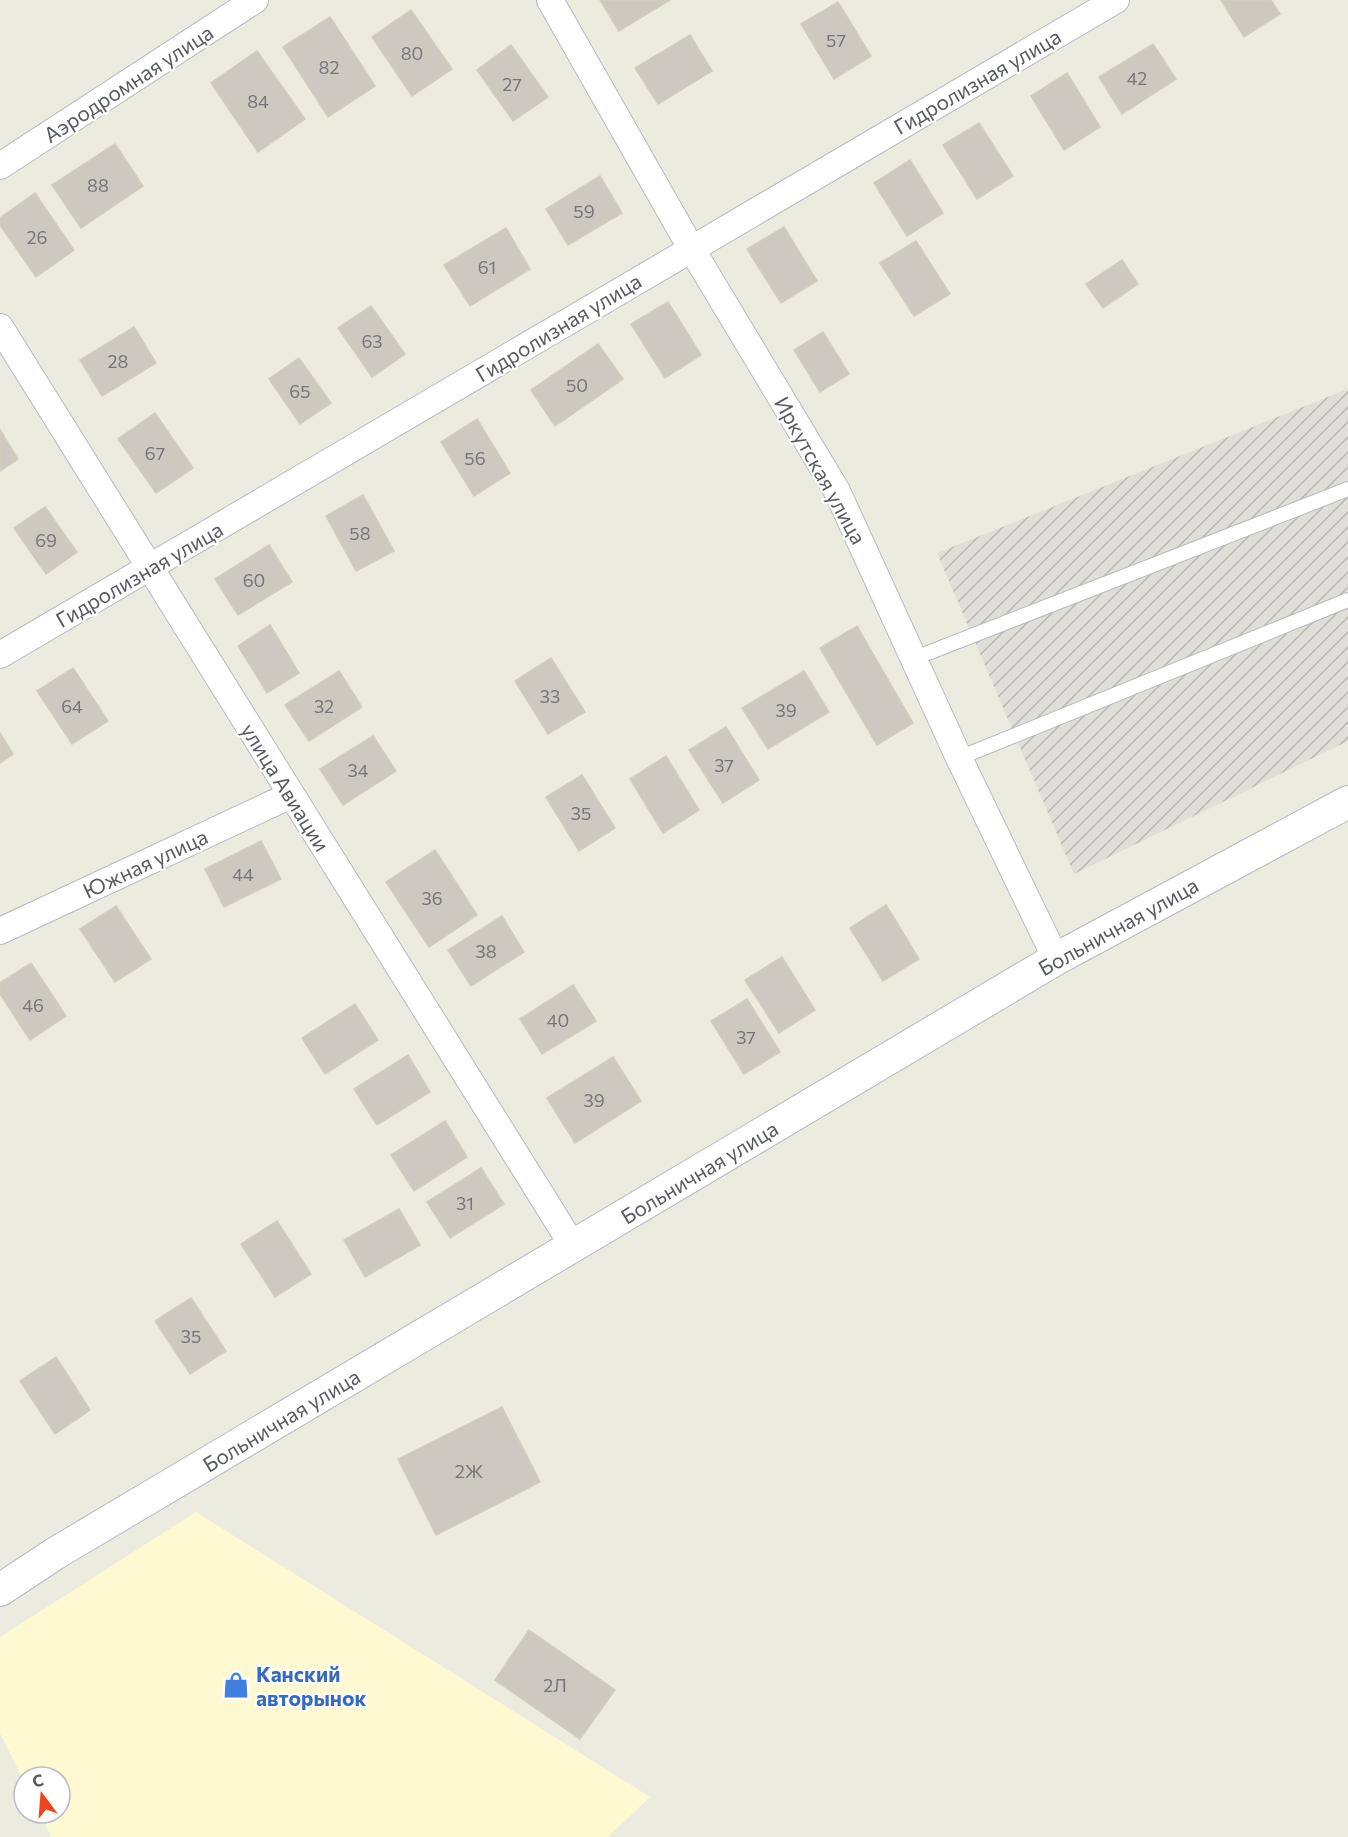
<svg xmlns="http://www.w3.org/2000/svg" width="1348" height="1837" font-family="Commissioner,sans-serif">
	<style>
		.commercial { fill: #fff9d1 }
		.industrial { fill: url(#industrial-furrows) }
		.building { fill: #ccc9c0; stroke: #d1cdbd; stroke-width: 1.5 }
		.lines { fill: none; stroke-linecap: round; stroke-linejoin: round }
		.service-casing { stroke: #b7b9bf; stroke-width: 16 }
		.minor-casing { stroke: #b7b9bf; stroke-width: 28 }
		.tertiary-casing { stroke: #b7b9bf; stroke-width: 34 }
		.service { stroke: #fff; stroke-width: 14 }
		.minor { stroke: #fff; stroke-width: 26 }
		.tertiary { stroke: #fff; stroke-width: 32 }
		.labels { text-anchor: middle; dominant-baseline: central; stroke-width: 4.5; stroke-linejoin: round; paint-order: stroke }
		.number-label { font-size: 18px; fill: #757679 }
		.street-label { font-size: 21px; fill: #585b61; stroke: #fff }
		.shop-label { font-size: 21px; font-weight: bold; fill: #366cbe; stroke: #fff; text-anchor: start }
	</style>
	<defs>
		<pattern id="industrial-furrows" width="10" height="10" patternUnits="userSpaceOnUse" patternTransform="scale(1.5)"><rect width="10" height="10" fill="#dfded7"/><path d="M-1 1l2-2M0 10L10 0M9 11l2-2" fill="none" stroke="#b8b7b2"/></pattern>
	</defs>
	<rect width="100%" height="100%" fill="#ecebdf"/>
	<!-- commercial -->
	<path class="commercial" d="M196 1512 650 1797 608 1837H51L40 1813H60V1777H24V1781L0 1733V1637Z"/>
	<!-- industrial -->
	<path class="industrial" d="M1348 389V741L1074 874 937 553Z"/>
	<!-- building -->
	<g class="building">
		<path d="M600 0H670L619 31Z"/>
		<path d="M1221 0H1271L1280 14 1244 37Z"/>
		<path d="M838 2 871 56 834 79 801 24Z"/>
		<path d="M411 10 452 69 412 96 372 37Z"/>
		<path d="M330 17 375 86 328 117 283 47Z"/>
		<path d="M690 35 712 71 658 104 635 68Z"/>
		<path d="M1153 44 1176 79 1122 114 1099 77Z"/>
		<path d="M511 45 548 97 513 121 477 70Z"/>
		<path d="M257 51 305 119 258 152 211 83Z"/>
		<path d="M1067 73 1100 127 1064 150 1031 96Z"/>
		<path d="M979 123 1013 176 977 199 943 145Z"/>
		<path d="M115 144 143 186 81 228 52 185Z"/>
		<path d="M910 160 943 213 907 236 874 183Z"/>
		<path d="M600 176 622 213 568 245 546 209Z"/>
		<path d="M35 193 74 250 36 277 0 225V218Z"/>
		<path d="M784 227 817 281 781 303 747 249Z"/>
		<path d="M506 228 530 269 470 306 444 265Z"/>
		<path d="M916 241 950 294 914 316 880 263Z"/>
		<path d="M1122 260 1138 284 1103 308 1086 284Z"/>
		<path d="M668 302 701 355 665 378 631 324Z"/>
		<path d="M371 306 405 354 372 377 338 328Z"/>
		<path d="M134 327 156 363 102 396 80 360Z"/>
		<path d="M823 332 849 374 820 392 794 350Z"/>
		<path d="M598 344 623 379 555 426 531 390Z"/>
		<path d="M299 358 331 403 300 424 269 379Z"/>
		<path d="M155 413 193 468 156 493 118 439Z"/>
		<path d="M477 419 510 473 474 496 441 442Z"/>
		<path d="M0 430 18 459 0 471Z"/>
		<path d="M363 495 394 551 356 571 326 516Z"/>
		<path d="M45 507 77 552 46 574 14 528Z"/>
		<path d="M269 545 292 582 238 615 215 579Z"/>
		<path d="M270 625 299 673 267 693 238 646Z"/>
		<path d="M857 626 913 723 877 745 820 648Z"/>
		<path d="M551 658 585 712 548 734 515 681Z"/>
		<path d="M73 668 108 721 72 744 37 691Z"/>
		<path d="M339 671 362 707 309 741 285 705Z"/>
		<path d="M804 671 829 712 768 749 742 708Z"/>
		<path d="M726 727 759 780 723 803 689 750Z"/>
		<path d="M0 733 13 754 0 763Z"/>
		<path d="M373 736 396 771 343 805 320 769Z"/>
		<path d="M666 756 699 810 663 833 630 779Z"/>
		<path d="M582 775 615 828 579 851 546 797Z"/>
		<path d="M261 841 281 879 224 907 205 869Z"/>
		<path d="M435 850 477 915 429 947 386 882Z"/>
		<path d="M886 905 919 959 883 981 850 928Z"/>
		<path d="M116 906 151 959 115 982 80 929Z"/>
		<path d="M502 916 524 952 471 986 448 950Z"/>
		<path d="M782 957 815 1010 779 1033 745 980Z"/>
		<path d="M31 963 66 1016 30 1040 0 994V983Z"/>
		<path d="M573 985 596 1021 542 1054 520 1019Z"/>
		<path d="M747 999 780 1052 744 1074 711 1021Z"/>
		<path d="M355 1004 378 1040 325 1074 302 1038Z"/>
		<path d="M408 1055 430 1092 377 1125 354 1089Z"/>
		<path d="M613 1057 641 1101 575 1143 547 1098Z"/>
		<path d="M445 1121 467 1157 414 1191 391 1155Z"/>
		<path d="M481 1168 504 1204 450 1238 427 1202Z"/>
		<path d="M399 1209 420 1245 365 1277 344 1240Z"/>
		<path d="M277 1221 311 1274 275 1297 241 1244Z"/>
		<path d="M191 1298 226 1351 190 1374 155 1321Z"/>
		<path d="M56 1357 90 1410 55 1434 20 1381Z"/>
		<path d="M502 1407 540 1482 436 1535 398 1459Z"/>
		<path d="M529 1630 615 1690 580 1739 495 1680Z"/>
	</g>
	<g class="lines">
		<!-- service casing -->
		<g class="service-casing">
			<g id="service">
				<path d="M915 658 1348 489"/>
				<path d="M959 758 1348 600"/>
			</g>
		</g>
		<!-- minor casing -->
		<g class="minor-casing">
			<g id="minor">
				<path d="M550 0 691 248 837 491 959 758 1056 959"/>
				<path d="M0 166 255 0"/>
				<path d="M0 327 573 1246"/>
				<path d="M0 655 1116 0"/>
				<path d="M0 931 291 795"/>
			</g>
		</g>
		<!-- tertiary casing -->
		<g class="tertiary-casing">
			<path id="tertiary" d="M0 1590 56 1553 1056 959 1348 802"/>
		</g>
		<!-- service -->
		<use href="#service" class="service"/>
		<!-- minor -->
		<use href="#minor" class="minor"/>
		<!-- tertiary -->
		<use href="#tertiary" class="tertiary"/>
	</g>
	<!-- icons -->
	<defs>
		<g id="shop-bare" transform="scale(2.07)"><path d="M-5-2.5h2.3a2.7 3.5 0 0 1 5.4 0H5L5.5 6h-11ZM-1.5-2.5h3a1.5 2.3 0 0 0-3 0Z" fill="#3f7fe0" stroke="#fff" stroke-width="2.5" paint-order="stroke"/></g>
	</defs>
	<g fill-rule="evenodd">
		<use href="#shop-bare" x="236" y="1685"/>
	</g>
	<g class="labels">
		<!-- number labels -->
		<g class="number-label">
			<text x="836" y="40">57</text>
			<text x="412" y="53">80</text>
			<text x="329" y="67">82</text>
			<text x="1137" y="78">42</text>
			<text x="512" y="84">27</text>
			<text x="258" y="101">84</text>
			<text x="98" y="185">88</text>
			<text x="584" y="211">59</text>
			<text x="37" y="237">26</text>
			<text x="487" y="267">61</text>
			<text x="372" y="341">63</text>
			<text x="118" y="361">28</text>
			<text x="577" y="385">50</text>
			<text x="300" y="391">65</text>
			<text x="155" y="453">67</text>
			<text x="475" y="458">56</text>
			<text x="360" y="533">58</text>
			<text x="46" y="540">69</text>
			<text x="254" y="580">60</text>
			<text x="550" y="696">33</text>
			<text x="72" y="706">64</text>
			<text x="324" y="706">32</text>
			<text x="786" y="710">39</text>
			<text x="724" y="765">37</text>
			<text x="358" y="770">34</text>
			<text x="581" y="813">35</text>
			<text x="243" y="874">44</text>
			<text x="432" y="898">36</text>
			<text x="486" y="951">38</text>
			<text x="33" y="1005">46</text>
			<text x="558" y="1020">40</text>
			<text x="746" y="1037">37</text>
			<text x="594" y="1100">39</text>
			<text x="465" y="1203">31</text>
			<text x="191" y="1336">35</text>
			<text x="469" y="1471">2Ж</text>
			<text x="555" y="1685">2Л</text>
		</g>
		<!-- street labels -->
		<g class="street-label">
			<text transform="translate(977 81) rotate(-30)">Гидролизная улица</text>
			<text transform="translate(128 83) rotate(-33)">Аэродромная улица</text>
			<text transform="translate(558 327) rotate(-31)">Гидролизная улица</text>
			<text transform="translate(821 470) rotate(61)">Иркутская улица</text>
			<text transform="translate(139 574) rotate(-30)">Гидролизная улица</text>
			<text transform="translate(286 787) rotate(58)">улица Авиации</text>
			<text transform="translate(145 863) rotate(-25)">Южная улица</text>
			<text transform="translate(1118 926) rotate(-29)">Больничная улица</text>
			<text transform="translate(699 1172) rotate(-31)">Больничная улица</text>
			<text transform="translate(281 1420) rotate(-31)">Больничная улица</text>
		</g>
		<!-- shop labels -->
		<g class="shop-label">
			<text x="256" y="1673">Канский<tspan x="256" dy="24">авторынок</tspan></text>
		</g>
	</g>
	<!-- north arrow -->
	<g transform="translate(42 1795) rotate(344)"><circle r="28" fill="#ffffff" stroke="#bcbdc0" stroke-width="1.5"/>
	<path d="M0-4.5L10 22L0 15L-10 22Z" fill="#f3431e"/>
	<text y="-9" font-size="16" font-weight="bold" text-anchor="middle" fill="#585b61">С</text>
	</g>
</svg>
